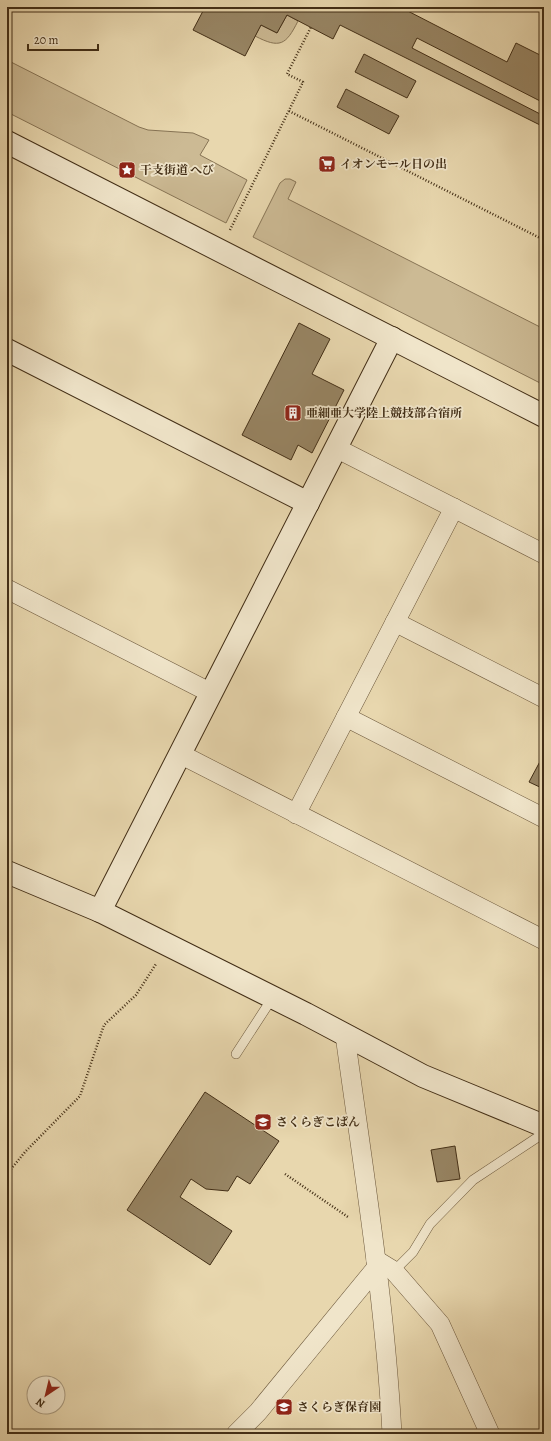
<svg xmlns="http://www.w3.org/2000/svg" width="551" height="1441" font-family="Alegreya,'Noto Serif JP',serif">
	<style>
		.green { fill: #ccba94; stroke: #877455 }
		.building { fill: #988665; stroke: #422e16 }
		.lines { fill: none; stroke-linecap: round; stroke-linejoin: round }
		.lane-casing { stroke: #6c583c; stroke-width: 10 }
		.street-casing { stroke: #6c583c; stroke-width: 20 }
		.secondary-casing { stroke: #422e16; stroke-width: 24 }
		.path { stroke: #422e16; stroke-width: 2.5; stroke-dasharray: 1 2; stroke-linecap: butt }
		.lane { stroke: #f0e5ca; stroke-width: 9 }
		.street { stroke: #f0e5ca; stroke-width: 19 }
		.secondary { stroke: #f0e5ca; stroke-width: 22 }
		.labels { text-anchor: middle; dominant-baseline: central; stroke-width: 3.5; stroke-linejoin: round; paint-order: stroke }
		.poi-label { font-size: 12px; font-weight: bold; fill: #422e16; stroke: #f0e5ca; text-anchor: start }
	</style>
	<rect width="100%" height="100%" fill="#e8d7ae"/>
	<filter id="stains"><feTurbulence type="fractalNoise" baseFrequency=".005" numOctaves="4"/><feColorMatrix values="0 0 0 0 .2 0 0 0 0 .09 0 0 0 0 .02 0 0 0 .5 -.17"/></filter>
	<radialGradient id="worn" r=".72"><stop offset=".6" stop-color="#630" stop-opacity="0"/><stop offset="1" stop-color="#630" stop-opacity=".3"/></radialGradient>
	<!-- green -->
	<g class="green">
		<path d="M287 15 298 21C286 45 280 49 255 36L261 25 277 33Z"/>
		<path d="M7 60 139 127 148 130 193 133 209 140 200 155 247 180 226 223 7 112Z"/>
		<path d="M285 179H290L296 182 288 199 544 329V385L253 237 280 183Z"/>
	</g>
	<!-- building -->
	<g class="building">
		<path d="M195 7H400L507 62 516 43 544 57V103L417 38 412 48 544 116V127L340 25 333 39 287 15 277 33 261 25 245 56 193 30 203 11Z"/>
		<path d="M364 54 416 81 407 98 355 72Z"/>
		<path d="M346 89 399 116 389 134 337 107Z"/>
		<path d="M299 323 330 339 312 374 344 390 312 453 298 445 291 460 242 435Z"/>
		<path d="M544 754V789L529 782Z"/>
		<path d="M205 1092 279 1141 250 1184 237 1176 228 1191 206 1189 191 1179 180 1197 232 1231 210 1265 127 1210Z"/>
		<path d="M455 1146 460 1179 437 1182 431 1150Z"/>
	</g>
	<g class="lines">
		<!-- lane casing -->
		<g class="lane-casing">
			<g id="lane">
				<path d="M236 1054 273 997"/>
				<path d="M394 1271 413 1252 430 1224 473 1180 544 1133"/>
			</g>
		</g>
		<!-- street casing -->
		<g class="street-casing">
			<g id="street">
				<path d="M336 448 544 554"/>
				<path d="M7 589 211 693"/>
				<path d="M395 622 544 698"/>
				<path d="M346 717 544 818"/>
				<path d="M180 754 544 940"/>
				<path d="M296 814 454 508"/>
				<path d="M345 1035C363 1168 385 1300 392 1434"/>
				<path d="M376 1260 394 1271 440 1324 490 1434"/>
				<path d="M236 1434 258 1412 377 1267"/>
			</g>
		</g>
		<!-- secondary casing -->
		<g class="secondary-casing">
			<g id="secondary">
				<path d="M7 142 544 416"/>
				<path d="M7 350 308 503"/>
				<path d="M7 872 100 911 306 1014 423 1076 544 1126"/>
				<path d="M100 911 392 338"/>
			</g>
		</g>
		<!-- path -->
		<g class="path">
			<path d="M289 111 544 240"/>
			<path d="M230 230 303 82 287 74 311 27"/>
			<path d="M7 1174 25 1152 80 1096 104 1025 136 995 156 964"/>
			<path d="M285 1174 348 1217"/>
		</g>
		<!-- lane -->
		<use href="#lane" class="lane"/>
		<!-- street -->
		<use href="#street" class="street"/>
		<!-- secondary -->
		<use href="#secondary" class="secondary"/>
	</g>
	<!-- icons -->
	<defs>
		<g id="supermarket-square" transform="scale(0.9)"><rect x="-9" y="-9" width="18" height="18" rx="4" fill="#8f2418" stroke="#f0e5ca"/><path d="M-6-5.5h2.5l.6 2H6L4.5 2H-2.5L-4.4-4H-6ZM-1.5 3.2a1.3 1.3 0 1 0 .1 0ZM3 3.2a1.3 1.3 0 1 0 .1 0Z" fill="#fff"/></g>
		<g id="sight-square" transform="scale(0.9)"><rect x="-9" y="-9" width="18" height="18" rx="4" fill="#8f2418" stroke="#f0e5ca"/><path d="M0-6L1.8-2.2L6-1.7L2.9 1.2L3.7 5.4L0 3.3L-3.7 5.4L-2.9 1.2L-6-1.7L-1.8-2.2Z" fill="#fff"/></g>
		<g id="building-square" transform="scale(0.9)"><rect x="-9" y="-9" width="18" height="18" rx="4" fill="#8f2418" stroke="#f0e5ca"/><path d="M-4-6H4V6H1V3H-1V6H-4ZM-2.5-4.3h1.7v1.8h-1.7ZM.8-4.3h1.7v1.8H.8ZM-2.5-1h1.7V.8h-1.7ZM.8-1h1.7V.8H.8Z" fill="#fff"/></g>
		<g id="school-square" transform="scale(0.9)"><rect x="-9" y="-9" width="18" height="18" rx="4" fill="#8f2418" stroke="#f0e5ca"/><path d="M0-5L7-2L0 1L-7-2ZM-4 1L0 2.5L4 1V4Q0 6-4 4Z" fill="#fff"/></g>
	</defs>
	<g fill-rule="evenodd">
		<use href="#supermarket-square" x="327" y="164"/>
		<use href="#sight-square" x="127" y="170"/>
		<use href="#building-square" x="293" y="413"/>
		<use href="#school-square" x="263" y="1122"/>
		<use href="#school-square" x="284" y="1407"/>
	</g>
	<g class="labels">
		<!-- poi labels -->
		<g class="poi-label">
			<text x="340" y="164">イオンモール日の出</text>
			<text x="140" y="170">干支街道 へび</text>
			<text x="306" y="413">亜細亜大学陸上競技部合宿所</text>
			<text x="276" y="1122">さくらぎこぱん</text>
			<text x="297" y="1407">さくらぎ保育園</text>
		</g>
	</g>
	<!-- margin -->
	<rect width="551" height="1441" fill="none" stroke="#e8d7ae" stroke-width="24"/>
	<rect x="8" y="8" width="535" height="1425" fill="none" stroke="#422e16" stroke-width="2"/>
	<rect x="12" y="12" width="527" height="1417" fill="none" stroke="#422e16"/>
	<!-- north arrow -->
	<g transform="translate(46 1395) rotate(215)"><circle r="19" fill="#f0e5ca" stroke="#aa9c82"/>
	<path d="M0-3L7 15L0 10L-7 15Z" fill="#8f2418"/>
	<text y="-6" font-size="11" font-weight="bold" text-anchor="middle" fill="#422e16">N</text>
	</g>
	<!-- scale -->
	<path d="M28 44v6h70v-6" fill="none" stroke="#422e16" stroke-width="2"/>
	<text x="34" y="44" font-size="12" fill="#422e16" stroke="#f0e5ca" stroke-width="3" paint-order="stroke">20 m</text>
	<rect width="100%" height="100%" filter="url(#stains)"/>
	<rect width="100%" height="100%" fill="url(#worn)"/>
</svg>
